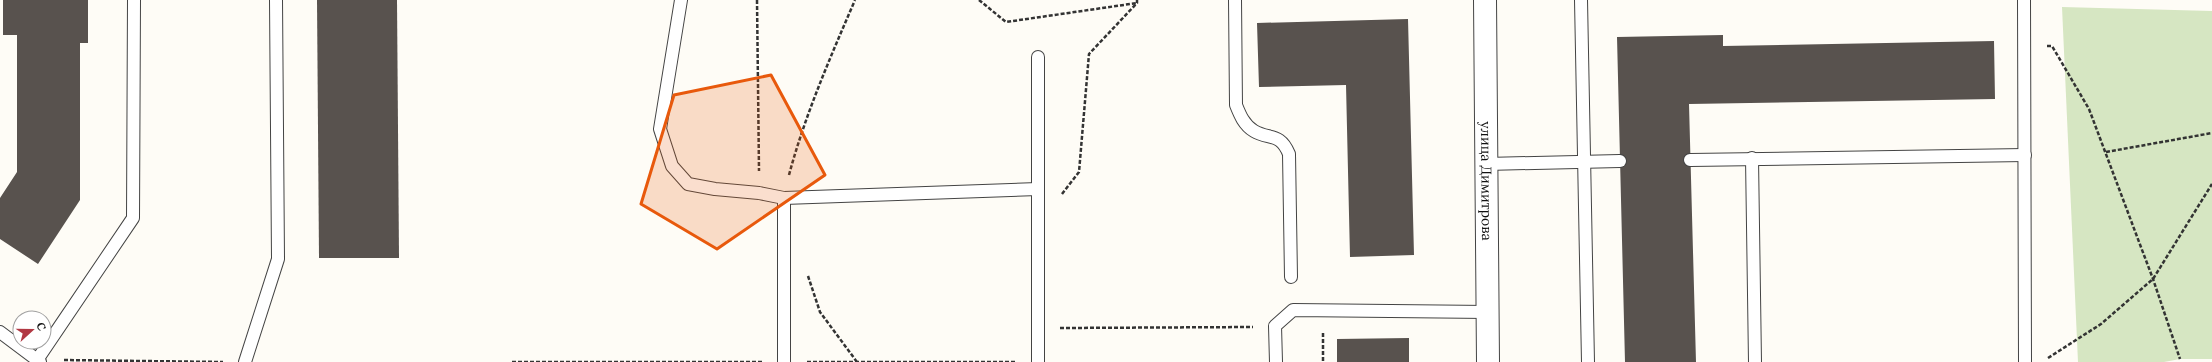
<svg xmlns="http://www.w3.org/2000/svg" width="2212" height="362" font-family="Lora,serif">
	<style>
		.green { fill: #d6e6c2 }
		.building { fill: #58524e }
		.lines { fill: none; stroke-linecap: round; stroke-linejoin: round }
		.service-casing { stroke: #444; stroke-width: 14 }
		.tertiary-casing { stroke: #444; stroke-width: 24 }
		.path { stroke: #333; stroke-width: 2.5; stroke-dasharray: 4 2; stroke-linecap: butt }
		.service { stroke: #fff; stroke-width: 12 }
		.tertiary { stroke: #fff; stroke-width: 22 }
		.marked { fill: #e8590c; fill-opacity: 0.2; stroke: #e8590c; stroke-width: 3; stroke-linejoin: round }
		.labels { text-anchor: middle; dominant-baseline: central; stroke-width: 4; stroke-linejoin: round; paint-order: stroke }
		.street-label { font-size: 14px; fill: #111; stroke: #fff }
	</style>
	<rect width="100%" height="100%" fill="#fefcf6"/>
	<!-- green -->
	<path class="green" d="M2062 7 2212 11V359H2180L2164 362H2078Z"/>
	<!-- building -->
	<g class="building">
		<path d="M3 0H88V43H80V200L38 264 0 239V198L17 172V35H3Z"/>
		<path d="M317 0H397L399 258H319Z"/>
		<path d="M1408 19 1414 255 1350 257 1346 85 1259 87 1257 23Z"/>
		<path d="M1723 35V46L1994 41 1995 99 1689 104 1696 362H1625L1617 37Z"/>
		<path d="M1409 338V362H1337V339Z"/>
	</g>
	<g class="lines">
		<!-- service casing -->
		<g class="service-casing">
			<g id="service">
				<path d="M681 0 660 129 672 166 688 184 715 189 759 193 784 198 1038 189V362"/>
				<path d="M1235 0 1236 105C1240 115 1244 125 1254 131 1269 140 1280 132 1289 154L1291 277"/>
				<path d="M1581 0 1588 362"/>
				<path d="M2024 0 2025 362"/>
				<path d="M1038 57V189"/>
				<path d="M1752 158 1755 362"/>
				<path d="M1690 160 2025 155"/>
				<path d="M1486 164 1620 161"/>
				<path d="M784 198V362"/>
				<path d="M0 332 40 362"/>
				<path d="M37 360 133 218 134 0"/>
				<path d="M245 362 278 259 276 0"/>
				<path d="M1276 362 1275 326 1293 310 1488 312"/>
			</g>
		</g>
		<!-- tertiary casing -->
		<g class="tertiary-casing">
			<g id="tertiary">
				<path id="s1" d="M1485 0 1488 362"/>
			</g>
		</g>
		<!-- path -->
		<g class="path">
			<path d="M757 0 759 171"/>
			<path d="M979 0 1006 22 1137 3"/>
			<path d="M2047 46H2052L2089 109 2153 279 2180 359"/>
			<path d="M2106 152 2212 133"/>
			<path d="M789 175C805 115 830 58 855 0"/>
			<path d="M1062 194 1079 172 1089 54 1137 3V0"/>
			<path d="M808 276 820 312 857 362"/>
			<path d="M1060 328 1253 327"/>
			<path d="M1323 333V362"/>
			<path d="M2048 358 2101 324 2153 279 2212 184"/>
			<path d="M64 360 223 362"/>
			<path d="M512 362H762"/>
			<path d="M807 362H1016"/>
		</g>
		<!-- service -->
		<use href="#service" class="service"/>
		<!-- tertiary -->
		<use href="#tertiary" class="tertiary"/>
	</g>
	<!-- marked area -->
	<path class="marked" d="M771 75 825 175 717 249 641 204 674 95Z"/>
	<g class="labels">
		<!-- street labels -->
		<g class="street-label">
			<text stroke="none"><textPath href="#s1" startOffset="181">улица Димитрова</textPath></text>
		</g>
	</g>
	<!-- north arrow -->
	<g transform="translate(32 330) rotate(69)"><circle r="19" fill="#ffffff" stroke="#a0a0a0"/>
	<path d="M0-3L7 15L0 10L-7 15Z" fill="#b13843"/>
	<text y="-6" font-size="11" font-weight="bold" text-anchor="middle" fill="#111111">С</text>
	</g>
</svg>
